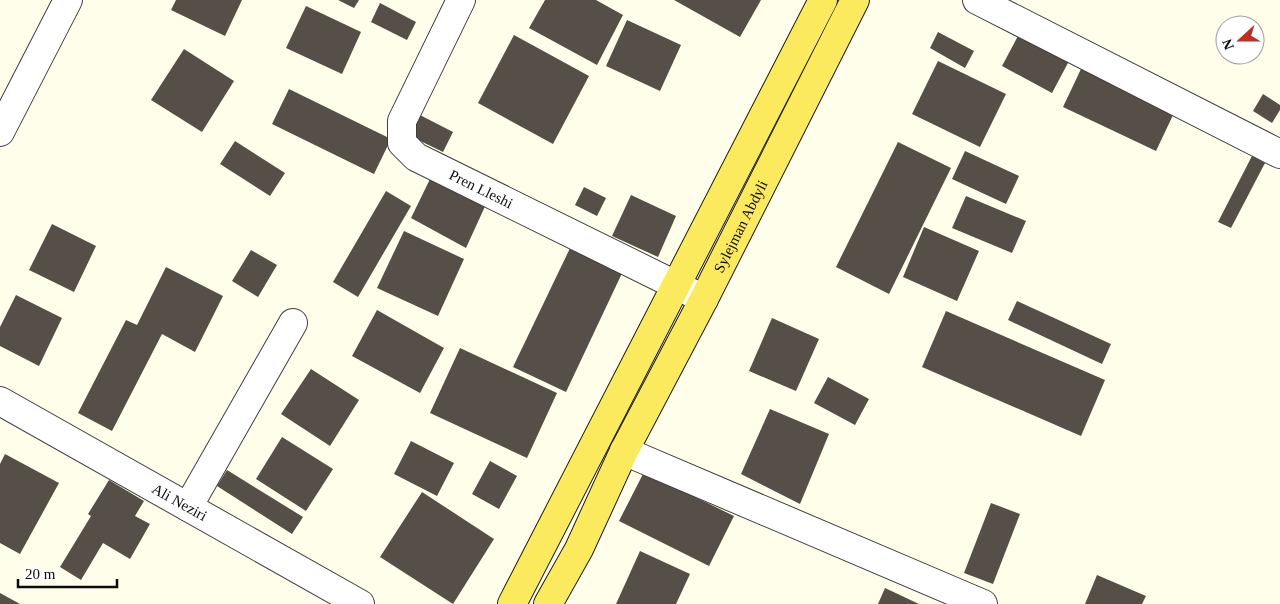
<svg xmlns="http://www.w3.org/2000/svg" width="1280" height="604" font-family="'Times New Roman',serif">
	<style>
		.building { fill: #554f48 }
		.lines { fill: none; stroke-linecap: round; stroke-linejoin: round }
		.minor-casing { stroke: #3f3f3f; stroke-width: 30 }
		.major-casing { stroke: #1d1d1d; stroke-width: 30 }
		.minor { stroke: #fff; stroke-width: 28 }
		.major { stroke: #fcea5e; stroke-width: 28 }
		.labels { text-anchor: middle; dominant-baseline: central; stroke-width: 5; stroke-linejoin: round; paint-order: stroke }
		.street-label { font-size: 15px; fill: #0c0c0c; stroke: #fff }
	</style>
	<rect width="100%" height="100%" fill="#fffeeb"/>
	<!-- building -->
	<g class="building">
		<path d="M176 0H242L225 36 171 10Z"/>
		<path d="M338 0H359L354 8Z"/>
		<path d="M545 0H596L623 15 597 65 529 28Z"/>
		<path d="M674 0H761L740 37Z"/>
		<path d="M380 3 416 22 407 40 371 22Z"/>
		<path d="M306 6 361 32 342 74 286 48Z"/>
		<path d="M627 20 681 45 660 91 606 66Z"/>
		<path d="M938 32 974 51 965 68 930 48Z"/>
		<path d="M1019 34 1069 61 1052 93 1002 66Z"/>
		<path d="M514 35 589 76 553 144 478 103Z"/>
		<path d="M184 49 234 81 202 132 151 100Z"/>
		<path d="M938 61 1006 94 980 147 912 114Z"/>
		<path d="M1081 69 1174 113 1156 151 1063 107Z"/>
		<path d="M289 89 391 139 374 174 272 124Z"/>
		<path d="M1263 94 1280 105V110L1272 123 1253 111Z"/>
		<path d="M416 113 453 132 443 152 406 134Z"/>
		<path d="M235 141 285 173 270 196 220 164Z"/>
		<path d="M898 142 951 168 889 294 836 267Z"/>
		<path d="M965 151 1019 176 1006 204 952 179Z"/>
		<path d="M1252 156 1265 163 1231 228 1218 222Z"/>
		<path d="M433 173 487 202 466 248 411 218Z"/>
		<path d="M584 187 606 198 597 216 575 205Z"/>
		<path d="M386 191 411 206 358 297 333 282Z"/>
		<path d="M631 195 676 216 658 257 612 236Z"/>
		<path d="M966 196 1026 221 1012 253 952 228Z"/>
		<path d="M52 224 96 246 74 292 29 270Z"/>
		<path d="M924 227 979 251 957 301 903 277Z"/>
		<path d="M404 231 464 259 438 316 377 288Z"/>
		<path d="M572 244 624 269 566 392 513 367Z"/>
		<path d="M251 250 277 265 258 297 232 281Z"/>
		<path d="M166 267 223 296 195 352 162 334 112 431 78 413 126 320 137 325Z"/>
		<path d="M16 295 62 318 39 366 0 346V327Z"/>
		<path d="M1017 301 1111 344 1102 364 1008 320Z"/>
		<path d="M377 310 444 348 420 393 352 356Z"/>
		<path d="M946 311 1105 380 1081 436 922 367Z"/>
		<path d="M772 318 819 339 796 391 749 371Z"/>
		<path d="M460 348 557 393 527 458 430 413Z"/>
		<path d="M311 369 359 400 330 446 281 414Z"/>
		<path d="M828 377 869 399 855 425 814 403Z"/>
		<path d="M770 409 829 434 800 504 741 474Z"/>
		<path d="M282 437 333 469 306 511 256 479Z"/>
		<path d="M411 441 454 463 437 496 394 474Z"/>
		<path d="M5 454 59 483 20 554 0 543V464Z"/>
		<path d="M490 461 517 476 499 509 472 494Z"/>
		<path d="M227 470 303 517 292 534 217 486Z"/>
		<path d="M644 472 734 516 709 566 619 521Z"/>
		<path d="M109 480 144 501 135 516 150 524 130 559 103 543 81 580 60 567 91 516 88 514Z"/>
		<path d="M422 492 494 539 453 604 380 557Z"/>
		<path d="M991 503 1020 514 993 584 964 573Z"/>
		<path d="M640 551 690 574 676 604H616Z"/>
		<path d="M1097 575 1146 596 1142 604H1085Z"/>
		<path d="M885 588 919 604H878Z"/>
		<path d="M0 593 20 604H0Z"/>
	</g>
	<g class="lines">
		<!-- minor casing -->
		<g class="minor-casing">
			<g id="minor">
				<path id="s1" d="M461 0 402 121V143L416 157 704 299"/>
				<path d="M977 0 1280 154"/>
				<path d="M0 132 68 0"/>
				<path id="s2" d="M0 401 360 604"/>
				<path d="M624 451 983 604"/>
				<path d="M188 507 293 323"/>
			</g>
		</g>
		<!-- major casing -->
		<g class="major-casing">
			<g id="major">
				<path d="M512 604 823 0"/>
				<path id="s3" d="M548 604 579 549 624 451 704 299 855 0"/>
			</g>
		</g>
		<!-- minor -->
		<use href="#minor" class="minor"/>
		<!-- major -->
		<use href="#major" class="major"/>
	</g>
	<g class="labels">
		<!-- street labels -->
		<g class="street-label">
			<text stroke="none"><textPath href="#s1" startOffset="249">Pren Lleshi</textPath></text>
			<text stroke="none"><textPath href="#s3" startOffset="424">Sylejman Abdyli</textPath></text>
			<text stroke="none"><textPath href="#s2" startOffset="206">Ali Neziri</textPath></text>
		</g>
	</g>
	<!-- north arrow -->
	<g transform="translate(1240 40) rotate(249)"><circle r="24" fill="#ffffff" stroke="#9e9e9e"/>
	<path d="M0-4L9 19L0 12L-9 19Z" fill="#bf2e21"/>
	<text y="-8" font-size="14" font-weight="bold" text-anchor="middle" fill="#0c0c0c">N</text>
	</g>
	<!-- scale -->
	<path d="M18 579v8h99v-8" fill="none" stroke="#0c0c0c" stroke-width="2.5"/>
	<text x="25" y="579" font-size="15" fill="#0c0c0c" stroke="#ffffff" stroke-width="4" paint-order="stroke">20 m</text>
</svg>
